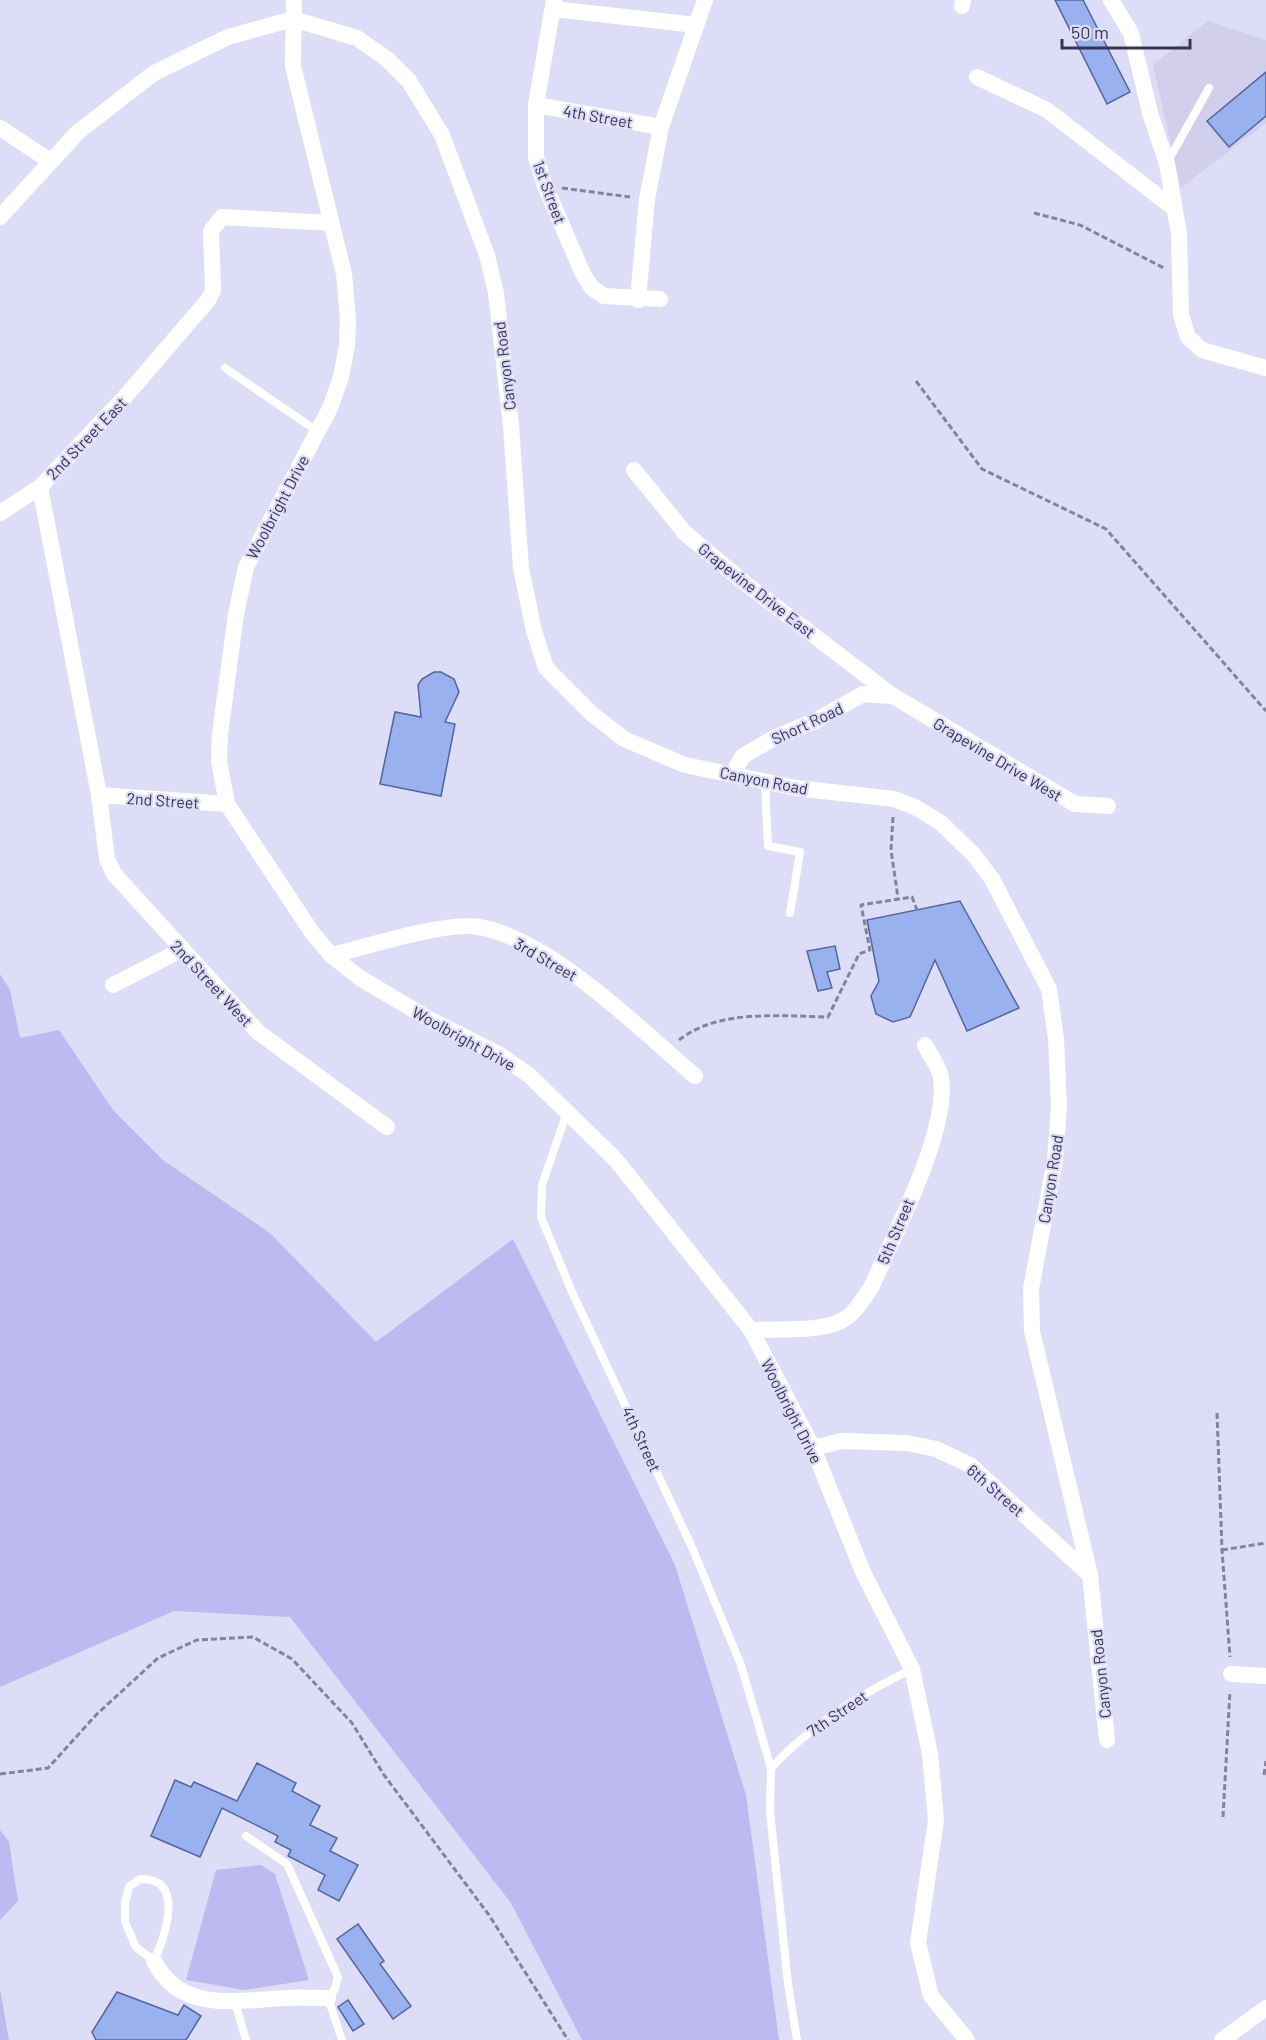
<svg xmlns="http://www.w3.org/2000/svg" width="1266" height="2040" font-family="Barlow,sans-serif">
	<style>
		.built { fill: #d1cfec }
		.green { fill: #bdbaf2 }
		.building { fill: #99b1ef; stroke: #51669e; stroke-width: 1.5 }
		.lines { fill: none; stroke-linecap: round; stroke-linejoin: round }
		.path { stroke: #84829d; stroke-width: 3; stroke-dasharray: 6 3; stroke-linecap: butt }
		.lane { stroke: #fff; stroke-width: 8 }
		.street { stroke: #fff; stroke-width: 16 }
		.labels { text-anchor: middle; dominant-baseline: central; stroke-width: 4.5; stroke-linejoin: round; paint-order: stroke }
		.street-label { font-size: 16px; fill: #36344f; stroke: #deddf8 }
	</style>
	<rect width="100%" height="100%" fill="#deddf8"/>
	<!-- built -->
	<path class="built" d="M1208 21 1266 40V123L1181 188 1153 65Z"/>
	<!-- green -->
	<g class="green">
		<path d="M0 974 10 990 20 1038 59 1030 113 1110 163 1160 270 1233 376 1342 513 1239 675 1565 746 1795 779 2040H582L511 1903 290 1617 174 1611 0 1687Z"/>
		<path d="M0 1830 9 1842 18 1901 0 1920Z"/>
		<path d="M261 1865 275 1874 309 1980 244 1990 186 1980 216 1870Z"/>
		<path d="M0 1962V1989L9 2040H0Z"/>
	</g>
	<!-- building -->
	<g class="building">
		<path d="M1055 0H1083L1130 92 1107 104Z"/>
		<path d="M1266 72V116L1229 147 1207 121Z"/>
		<path d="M434 672H441L454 679 459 692 445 722 455 724 441 796 380 784 395 712 421 717 418 685 422 679Z"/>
		<path d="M960 901 1019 1008 967 1031 935 960 910 1017 893 1022 876 1014 871 996 879 981 867 920Z"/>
		<path d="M835 946 840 969 827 972 832 988 818 991 807 951Z"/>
		<path d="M257 1763 296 1783 292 1791 320 1806 310 1825 337 1838 330 1851 358 1865 339 1901 318 1890 325 1875 288 1856 291 1850 275 1842 278 1836 222 1808 200 1857 151 1836 175 1780 191 1787 194 1782 237 1801Z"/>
		<path d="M358 1924 384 1961 380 1964 411 2006 393 2019 337 1939Z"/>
		<path d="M117 1992 178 2015 184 2005 201 2016 186 2040H96L92 2032Z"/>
		<path d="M348 2000 364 2024 353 2031 338 2007Z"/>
	</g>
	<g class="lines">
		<!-- path -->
		<g class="path">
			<path d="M562 188 630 197"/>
			<path d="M1034 213 1080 225 1164 268"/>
			<path d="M916 381 982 469 1106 529 1266 711"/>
			<path d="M893 817 891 850 898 898"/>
			<path d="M679 1040C718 1009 780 1016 828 1017L859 954 870 950 861 905 912 897 917 910"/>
			<path d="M1217 1413 1222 1550 1230 1657"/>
			<path d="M1222 1550 1266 1543"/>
			<path d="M0 1774 48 1768 96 1715 158 1658 197 1640 253 1637 292 1659 352 1723 384 1775 489 1915 568 2040"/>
			<path d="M1264 1775 1266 1761"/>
			<path d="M1223 1817 1230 1691"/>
		</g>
		<!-- lane -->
		<g class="lane">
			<path d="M1168 161 1209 88"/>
			<path d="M225 368 317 431"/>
			<path d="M765 783 768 846 800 852 790 913"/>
			<path d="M567 1112 542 1185 541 1217 572 1292 691 1545 741 1665 771 1768 770 1812 788 1984 797 2040"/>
			<path d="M771 1768C811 1725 859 1695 912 1669"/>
			<path d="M246 1836 287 1864 338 1977 335 1989 328 1998 342 2040"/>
			<path d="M140 1879C186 1877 165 1936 154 1961L136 1947 125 1922V1903L129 1887Z"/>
			<path d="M235 2002 246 2040"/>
		</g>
		<!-- street -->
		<g class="street">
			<path d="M294 0 293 66 344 274 348 319 347 346 341 377 330 408 246 567 236 614 220 734 219 761 227 804 313 934 331 955 360 978 429 1019 500 1055 529 1075 616 1160 751 1330 813 1448 863 1572 912 1669 930 1754 936 1820 918 1943 931 1996 967 2040"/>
			<path d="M554 0 536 105V157L545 186 583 274 592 288 604 296 660 299"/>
			<path d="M1111 0 1131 33 1150 113 1167 164 1179 234 1181 315 1188 337 1202 350 1266 368"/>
			<path d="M962 6 963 0"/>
			<path d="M554 9 696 25"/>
			<path d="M977 77 1047 110 1172 207"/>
			<path d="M536 105 661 127"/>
			<path d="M0 128 50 161"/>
			<path d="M0 217 78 132 154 73 228 37 293 19 357 38 387 59 409 81 442 135 487 255 496 293 511 426 521 568 534 631 546 668 592 714 624 739 685 765 796 788 894 799 915 807 941 823 974 855 992 879 1049 989 1056 1039 1059 1107 1055 1160 1031 1289 1032 1331 1090 1575 1107 1740"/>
			<path d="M638 300 647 199 661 127 705 0"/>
			<path d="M634 470 685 533 741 580 893 696 1075 804 1108 806"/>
			<path d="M40 487 99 795 107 859 114 874 258 1032 387 1127"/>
			<path d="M0 513 40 487 124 398 209 299 213 290 211 231 222 217 331 223"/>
			<path d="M732 774 743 756 774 738 815 721 863 694 893 696"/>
			<path d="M99 795 227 804"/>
			<path d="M331 955C367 947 445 921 479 927 550 939 640 1029 695 1076"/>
			<path d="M113 985 181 950"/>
			<path d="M751 1330C775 1329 821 1332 841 1321 855 1314 863 1299 872 1286 894 1234 949 1132 941 1078 940 1068 930 1055 925 1045"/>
			<path d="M813 1448 841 1441 907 1443 936 1449 970 1465 1090 1575"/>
			<path d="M1231 1674 1266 1676"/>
			<path d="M154 1961C181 2014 237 2000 286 1998 300 1997 314 1998 328 1998"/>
			<path d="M1222 2040 1266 2008"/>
		</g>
	</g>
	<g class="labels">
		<!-- street labels -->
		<g class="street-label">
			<text transform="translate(598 116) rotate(10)">4th Street</text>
			<text transform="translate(550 192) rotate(70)">1st Street</text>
			<text transform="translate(504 366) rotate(-97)">Canyon Road</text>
			<text transform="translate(86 438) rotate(-46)">2nd Street East</text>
			<text transform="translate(277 507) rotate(-62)">Woolbright Drive</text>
			<text transform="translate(757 590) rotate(38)">Grapevine Drive East</text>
			<text transform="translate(807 723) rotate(-25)">Short Road</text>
			<text transform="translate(998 759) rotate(31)">Grapevine Drive West</text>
			<text transform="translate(764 780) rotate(11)">Canyon Road</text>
			<text transform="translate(163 800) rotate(4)">2nd Street</text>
			<text transform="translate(546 959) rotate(30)">3rd Street</text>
			<text transform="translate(212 983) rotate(47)">2nd Street West</text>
			<text transform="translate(464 1038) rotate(29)">Woolbright Drive</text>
			<text transform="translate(1050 1179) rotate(-81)">Canyon Road</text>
			<text transform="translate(895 1231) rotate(-67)">5th Street</text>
			<text transform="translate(792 1411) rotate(63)">Woolbright Drive</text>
			<text transform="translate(642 1439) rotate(65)">4th Street</text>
			<text transform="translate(996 1490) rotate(41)">6th Street</text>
			<text transform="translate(1100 1674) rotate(-96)">Canyon Road</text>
			<text transform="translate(837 1713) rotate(-34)">7th Street</text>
		</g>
	</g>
	<!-- scale -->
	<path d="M1062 39v9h128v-9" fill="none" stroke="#36344f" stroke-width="3"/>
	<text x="1071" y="39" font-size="18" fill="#36344f" stroke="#deddf8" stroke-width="4.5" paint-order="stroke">50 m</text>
</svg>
